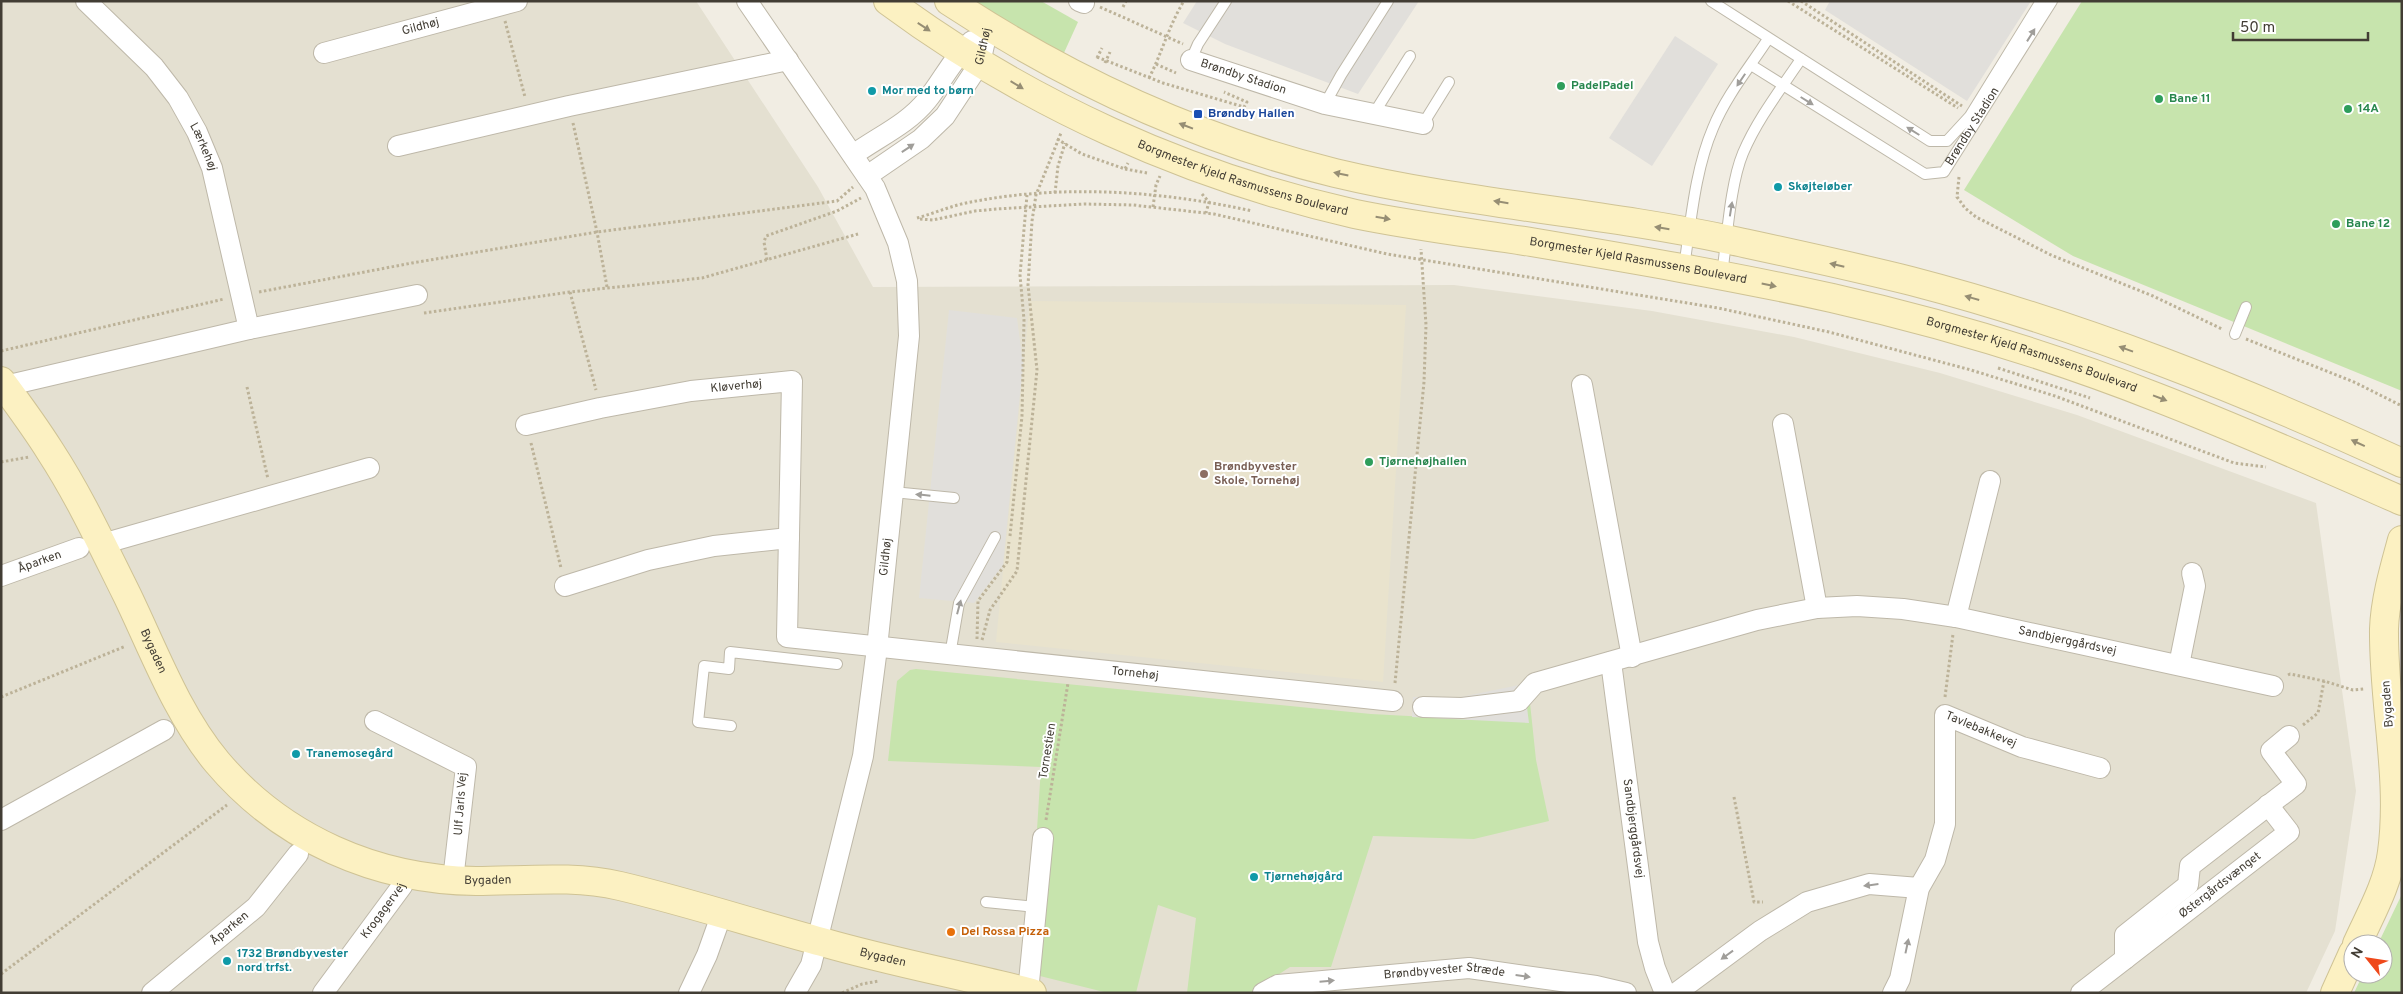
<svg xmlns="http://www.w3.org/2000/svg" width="2403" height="994" font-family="Overpass,sans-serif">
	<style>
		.residential { fill: #e4e0d1 }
		.education { fill: #e9e3cd }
		.green { fill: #c7e4ad }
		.parking { fill: #e1dfdb }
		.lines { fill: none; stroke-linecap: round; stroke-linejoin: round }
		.lane-casing { stroke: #beb8a9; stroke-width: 12 }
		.street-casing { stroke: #beb8a9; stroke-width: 22 }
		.secondary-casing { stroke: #cfc395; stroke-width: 30 }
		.path { stroke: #bcb298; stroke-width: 3; stroke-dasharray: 2.5 2.5; stroke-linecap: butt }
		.lane { stroke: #fff; stroke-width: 10 }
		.street { stroke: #fff; stroke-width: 20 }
		.secondary { stroke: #fcf1c2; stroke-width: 28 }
		.oneway { fill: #968e74 }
		.oneway2 { fill: #a09e9a }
		.leisure-dot { fill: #2e9e5b; stroke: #fff; stroke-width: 2 }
		.culture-dot { fill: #0f9aa8; stroke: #fff; stroke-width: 2 }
		.transit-dot { fill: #1a4fb4; stroke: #fff; stroke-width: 2 }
		.education-dot { fill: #8d6e63; stroke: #fff; stroke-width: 2 }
		.food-dot { fill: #e8710a; stroke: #fff; stroke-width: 2 }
		.labels { text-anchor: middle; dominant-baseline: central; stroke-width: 4; stroke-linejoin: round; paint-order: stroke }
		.street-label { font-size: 12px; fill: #423d34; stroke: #fff }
		.leisure-label { font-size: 12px; font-weight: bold; fill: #27864d; stroke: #fff; text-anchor: start }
		.culture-label { font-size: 12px; font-weight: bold; fill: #0d838f; stroke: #fff; text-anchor: start }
		.transit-label { font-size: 12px; font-weight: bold; fill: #164399; stroke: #fff; text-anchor: start }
		.education-label { font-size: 12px; font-weight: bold; fill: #785e54; stroke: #fff; text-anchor: start }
		.food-label { font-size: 12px; font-weight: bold; fill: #c56008; stroke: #fff; text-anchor: start }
	</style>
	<rect width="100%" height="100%" fill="#f1ede3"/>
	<!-- residential -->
	<path class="residential" d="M1 1H696L818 187 873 287 1454 285 1652 311 1794 337 1940 373 2077 415 2316 503 2356 791 2335 931 2306 993H1Z"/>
	<!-- education -->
	<path class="education" d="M1030 301 1406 305 1383 682 996 642Z"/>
	<!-- green -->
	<g class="green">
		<path d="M974 1H1041L1078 22 1063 55Z"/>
		<path d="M2082 1H2402V391L2073 256 1964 190Z"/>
		<path d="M916 669 1371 714 1446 718 1530 703 1536 760 1549 821 1474 839 1373 836 1331 967H1290L1250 993H1187L1196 918 1158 905 1136 993H1108L1032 974 1033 892 1041 767 888 761 897 681 910 670Z"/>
		<path d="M2402 894V993H2354L2363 974H2383V944H2378Z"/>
	</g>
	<!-- parking -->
	<g class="parking">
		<path d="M1197 1H1419L1358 94 1225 44 1183 23Z"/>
		<path d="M1830 1H2031L1967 101 1825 10Z"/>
		<path d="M1675 36 1718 64 1652 166 1609 138Z"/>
		<path d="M949 310 1017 318 1023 364 1003 565 974 603 919 598Z"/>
		<path d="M1524 684 1529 723 1412 717 1413 697H1461Z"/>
	</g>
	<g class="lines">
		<!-- lane casing -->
		<g class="lane-casing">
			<g id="lane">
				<path d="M1711 1 1930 141H1947L1970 116 2041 1"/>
				<path d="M1191 60 1198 44 1226 1"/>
				<path id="s1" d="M1751 65 1925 174 1944 172 2052 1"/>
				<path d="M1325 104 1341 75 1388 1"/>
				<path d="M1373 115 1410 56"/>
				<path d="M1423 124 1449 82"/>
				<path d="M1684 267C1691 221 1695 170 1713 128 1726 96 1749 68 1768 39"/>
				<path d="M1722 274C1727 240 1730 184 1743 153 1757 120 1780 90 1801 59"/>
				<path d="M2235 334 2246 307"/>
				<path d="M893 492 954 498"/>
				<path d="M950 655 959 603 995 537"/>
				<path d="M731 726 698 722 704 666 729 669 730 652 837 664"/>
				<path d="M986 902 1036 907"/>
			</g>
		</g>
		<!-- street casing -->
		<g class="street-casing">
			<g id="street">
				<path id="s2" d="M86 1 154 67 178 98 197 132 212 168 249 329"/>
				<path d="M747 1 875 188 898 243 907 281 909 336 877 648 863 756 811 965 795 993"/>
				<path d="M1079 1 1084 3"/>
				<path id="s3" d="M324 53 517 1"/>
				<path id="s4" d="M1191 60 1325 104 1423 124"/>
				<path d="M398 146 569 106 788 60"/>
				<path d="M853 155C878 137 908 124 927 100 943 80 953 58 972 41"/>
				<path id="s5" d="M867 176 921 139 945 116 980 63 988 27"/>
				<path d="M1582 385 1632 657"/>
				<path d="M5 386 249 329 417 295"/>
				<path d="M1783 424 1817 608"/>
				<path id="s6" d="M526 425 600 408 691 391 792 381 787 637 1393 701"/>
				<path d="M102 544 369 468"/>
				<path id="s7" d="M1 576 79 548"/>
				<path d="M565 586 648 560 714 546 789 538"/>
				<path d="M1956 617 1990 481"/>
				<path id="s8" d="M1611 662 1648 942 1655 968 1665 993"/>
				<path d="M2179 665 2195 586 2192 573"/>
				<path id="s9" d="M1423 707 1462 708 1519 701 1535 683 1757 620 1817 608 1857 606 1903 609 1956 617 2273 686"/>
				<path d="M375 721 466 767 453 880"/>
				<path d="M1 820 164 730"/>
				<path d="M2125 959V935L2188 885 2190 866 2296 784 2271 751 2289 736"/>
				<path d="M1028 992 1043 838"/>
				<path id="s10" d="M152 993 256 907 298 854"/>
				<path id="s11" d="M323 993 402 886 406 874"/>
				<path d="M689 993 707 955 722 913"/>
				<path id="s12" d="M1263 993 1278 985 1469 968 1596 986 1626 993"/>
				<path d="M1676 993 1760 931 1807 902 1869 884 1919 888"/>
				<path id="s13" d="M1893 993 1900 979 1919 888 1935 860 1945 824V715L2022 747 2100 768"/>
				<path id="s14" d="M2081 993 2289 832 2268 805"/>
			</g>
		</g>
		<!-- secondary casing -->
		<g class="secondary-casing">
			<g id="secondary">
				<path id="s15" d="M888 1C1027 104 1187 176 1355 214 1413 226 1472 233 1531 242 1632 259 1732 276 1832 298 1942 323 2052 356 2156 397 2239 429 2320 465 2402 501"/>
				<path d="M949 1C1067 79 1197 139 1335 173 1465 204 1599 212 1730 240 1790 253 1851 266 1911 281 2080 325 2243 390 2402 463"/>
				<path id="s16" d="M1 381C18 404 35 427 50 451 80 497 103 547 127 595 154 651 177 714 217 762 282 839 377 880 476 881 524 881 573 875 620 886 688 902 755 924 822 942 891 962 962 975 1032 993"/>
				<path d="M2357 944C2370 915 2388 884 2392 852 2402 778 2383 704 2384 629 2385 600 2394 569 2402 540"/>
				<path d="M2335 993 2353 953"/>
			</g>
		</g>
		<!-- path -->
		<g class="path">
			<path d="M1788 1 1958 108"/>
			<path d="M1801 1 1962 106"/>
			<path d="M1100 7 1183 44"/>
			<path d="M1123 7 1126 1"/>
			<path d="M505 21 525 97"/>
			<path d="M1097 57 1163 83 1244 107 1247 102 1224 92"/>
			<path d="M1097 58 1102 48"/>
			<path d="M1105 63 1110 52"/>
			<path d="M1156 64 1176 73"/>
			<path d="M1149 78C1162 53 1169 25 1184 1"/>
			<path d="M573 123 597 232 607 287"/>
			<path d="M1057 139 1082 154 1125 169 1128 163"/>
			<path d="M1125 169 1147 173"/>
			<path d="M1959 177 1957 197 1965 208 1976 217 2051 255 2153 296 2222 329"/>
			<path d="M1055 193 1058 166 1065 143"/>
			<path d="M1202 194 1209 202 1206 213"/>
			<path d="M1153 207 1156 185 1160 176"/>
			<path d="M917 218C935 213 953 205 971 202 1063 184 1162 191 1252 211"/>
			<path d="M920 219 933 220 975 211 996 209 1084 204 1133 205 1214 214 1387 254 1718 308 1829 332 1971 370 2055 396 2234 463 2266 467"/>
			<path d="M767 260 764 242 766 236 837 211 861 198"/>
			<path d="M259 292 412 263 597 232 837 201 853 187"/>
			<path d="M570 292 596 390"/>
			<path d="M424 313 570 292 702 278 858 234"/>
			<path d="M2246 339 2354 382 2402 406"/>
			<path d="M1 351 224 299"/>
			<path d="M1998 368 2090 398"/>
			<path d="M247 387 268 479"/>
			<path d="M531 443 561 568"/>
			<path d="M1 462 29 457"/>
			<path d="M1010 536 1022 416 1024 320 1020 275 1027 195"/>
			<path d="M977 639 978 601 1007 562 1009 542"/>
			<path d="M982 640 990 610 1017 571 1037 370 1028 285 1032 221 1036 195 1061 133"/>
			<path d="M2288 675 2290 674 2324 681 2353 690 2364 689"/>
			<path d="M1395 683 1424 382 1426 325 1421 249"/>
			<path d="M1 697 126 646"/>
			<path d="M1945 697 1953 634"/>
			<path d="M2303 725 2318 713 2324 681"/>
			<path d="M1734 797 1754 902H1763"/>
			<path d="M1046 820 1068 683"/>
			<path d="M1 974 227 805"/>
			<path d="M842 993 862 984 879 981"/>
		</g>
		<!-- lane -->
		<use href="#lane" class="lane"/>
		<!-- street -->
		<use href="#street" class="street"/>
		<!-- secondary -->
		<use href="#secondary" class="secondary"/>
	</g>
	<!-- one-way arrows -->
	<defs><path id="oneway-solid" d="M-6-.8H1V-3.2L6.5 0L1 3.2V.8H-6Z" transform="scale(1.25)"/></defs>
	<g class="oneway">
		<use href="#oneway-solid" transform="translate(924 27) rotate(33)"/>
		<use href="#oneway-solid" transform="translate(1017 85) rotate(31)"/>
		<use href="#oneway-solid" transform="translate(1186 126) rotate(-159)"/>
		<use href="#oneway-solid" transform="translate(1341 174) rotate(-168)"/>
		<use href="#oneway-solid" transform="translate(1501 202) rotate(-171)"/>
		<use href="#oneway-solid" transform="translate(1383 218) rotate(10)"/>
		<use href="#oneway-solid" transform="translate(1662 228) rotate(-171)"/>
		<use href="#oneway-solid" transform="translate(1837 265) rotate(-167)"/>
		<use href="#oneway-solid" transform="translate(1769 285) rotate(12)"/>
		<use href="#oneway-solid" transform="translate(1972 298) rotate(-164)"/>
		<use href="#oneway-solid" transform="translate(2126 349) rotate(-160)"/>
		<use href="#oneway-solid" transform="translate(2160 398) rotate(21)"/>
		<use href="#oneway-solid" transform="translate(2358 443) rotate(-155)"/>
	</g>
	<g class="oneway2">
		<use href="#oneway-solid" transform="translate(2031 35) rotate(-58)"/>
		<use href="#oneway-solid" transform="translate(1741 80) rotate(124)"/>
		<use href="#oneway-solid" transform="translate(1807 101) rotate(32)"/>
		<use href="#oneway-solid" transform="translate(1913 131) rotate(-148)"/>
		<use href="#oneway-solid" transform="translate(908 148) rotate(-34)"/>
		<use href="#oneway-solid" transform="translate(1731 209) rotate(-81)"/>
		<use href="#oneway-solid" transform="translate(923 495) rotate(-174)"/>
		<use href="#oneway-solid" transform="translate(959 607) rotate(-75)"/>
		<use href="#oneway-solid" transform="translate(1871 885) rotate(173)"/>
		<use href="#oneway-solid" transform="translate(1907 946) rotate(-78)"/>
		<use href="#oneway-solid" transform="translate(1727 955) rotate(144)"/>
		<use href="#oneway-solid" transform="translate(1523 976) rotate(8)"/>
		<use href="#oneway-solid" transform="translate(1327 981) rotate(-5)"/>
	</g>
	<!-- markers -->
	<g class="leisure-dot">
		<circle cx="1561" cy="86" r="5"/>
		<circle cx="2159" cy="99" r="5"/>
		<circle cx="2348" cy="109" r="5"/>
		<circle cx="2336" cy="224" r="5"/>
		<circle cx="1369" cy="462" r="5"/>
	</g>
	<g class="culture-dot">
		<circle cx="872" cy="91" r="5"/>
		<circle cx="1778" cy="187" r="5"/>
		<circle cx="296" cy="754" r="5"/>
		<circle cx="1254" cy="877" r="5"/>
		<circle cx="227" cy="961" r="5"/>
	</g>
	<rect class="transit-dot" x="1193" y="109" width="10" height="10" rx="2.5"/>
	<circle class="education-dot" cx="1204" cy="474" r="5"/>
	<circle class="food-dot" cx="951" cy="932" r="5"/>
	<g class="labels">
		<!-- street labels -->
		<g class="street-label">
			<text stroke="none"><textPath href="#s3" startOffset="100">Gildhøj</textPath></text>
			<text stroke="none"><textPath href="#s5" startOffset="179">Gildhøj</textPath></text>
			<text stroke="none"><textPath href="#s4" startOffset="55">Brøndby Stadion</textPath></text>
			<text stroke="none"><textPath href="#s1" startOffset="278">Brøndby Stadion</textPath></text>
			<text stroke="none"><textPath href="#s2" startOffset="189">Lærkehøj</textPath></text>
			<text stroke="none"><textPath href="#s15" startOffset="399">Borgmester Kjeld Rasmussens Boulevard</textPath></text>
			<text stroke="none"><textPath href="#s15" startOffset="804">Borgmester Kjeld Rasmussens Boulevard</textPath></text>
			<text stroke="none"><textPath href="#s15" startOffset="1209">Borgmester Kjeld Rasmussens Boulevard</textPath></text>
			<text stroke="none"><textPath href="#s6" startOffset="214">Kløverhøj</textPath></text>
			<text transform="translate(886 557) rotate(-84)">Gildhøj</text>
			<text stroke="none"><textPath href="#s7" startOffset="41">Åparken</textPath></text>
			<text stroke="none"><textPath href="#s9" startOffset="666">Sandbjerggårdsvej</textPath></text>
			<text stroke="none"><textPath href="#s16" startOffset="311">Bygaden</textPath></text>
			<text stroke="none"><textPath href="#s6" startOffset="876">Tornehøj</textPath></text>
			<text transform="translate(2388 704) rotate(-94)">Bygaden</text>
			<text stroke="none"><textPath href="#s13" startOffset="326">Tavlebakkevej</textPath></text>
			<text transform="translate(1048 751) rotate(-81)">Tornestien</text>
			<text transform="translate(461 804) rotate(-86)">Ulf Jarls Vej</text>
			<text stroke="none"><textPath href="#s8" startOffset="168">Sandbjerggårdsvej</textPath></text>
			<text stroke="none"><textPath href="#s16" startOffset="745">Bygaden</textPath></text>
			<text stroke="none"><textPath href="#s14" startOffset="176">Østergårdsvænget</textPath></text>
			<text stroke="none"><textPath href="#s11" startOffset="102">Krogagervej</textPath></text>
			<text stroke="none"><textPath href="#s10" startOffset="101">Åparken</textPath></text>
			<text stroke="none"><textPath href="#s16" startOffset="1150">Bygaden</textPath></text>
			<text stroke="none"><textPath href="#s12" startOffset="184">Brøndbyvester Stræde</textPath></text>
		</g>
		<!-- leisure labels -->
		<g class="leisure-label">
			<text x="1571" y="86">PadelPadel</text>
			<text x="2169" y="99">Bane 11</text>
			<text x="2358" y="109">14A</text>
			<text x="2346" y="224">Bane 12</text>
			<text x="1379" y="462">Tjørnehøjhallen</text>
		</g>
		<!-- culture labels -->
		<g class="culture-label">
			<text x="882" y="91">Mor med to børn</text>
			<text x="1788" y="187">Skøjteløber</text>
			<text x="306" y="754">Tranemosegård</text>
			<text x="1264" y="877">Tjørnehøjgård</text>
			<text x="237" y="954">1732 Brøndbyvester<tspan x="237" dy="14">nord trfst.</tspan></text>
		</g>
		<!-- transit labels -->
		<g class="transit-label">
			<text x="1208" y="114">Brøndby Hallen</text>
		</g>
		<!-- education labels -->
		<g class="education-label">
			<text x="1214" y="467">Brøndbyvester<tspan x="1214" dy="14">Skole, Tornehøj</tspan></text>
		</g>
		<!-- food labels -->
		<g class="food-label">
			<text x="961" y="932">Del Rossa Pizza</text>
		</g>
	</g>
	<!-- border -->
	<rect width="2403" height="994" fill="none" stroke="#423d34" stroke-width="5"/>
	<!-- north arrow -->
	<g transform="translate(2368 959) rotate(300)"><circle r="24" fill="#ffffff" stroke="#b3b1ae"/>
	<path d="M0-4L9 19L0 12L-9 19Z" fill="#ef491b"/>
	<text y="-8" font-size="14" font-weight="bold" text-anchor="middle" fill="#423d34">N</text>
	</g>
	<!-- scale -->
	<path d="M2233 32v8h135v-8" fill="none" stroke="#423d34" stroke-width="2.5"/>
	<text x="2240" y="32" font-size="15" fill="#423d34" stroke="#ffffff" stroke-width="4" paint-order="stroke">50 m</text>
</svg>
